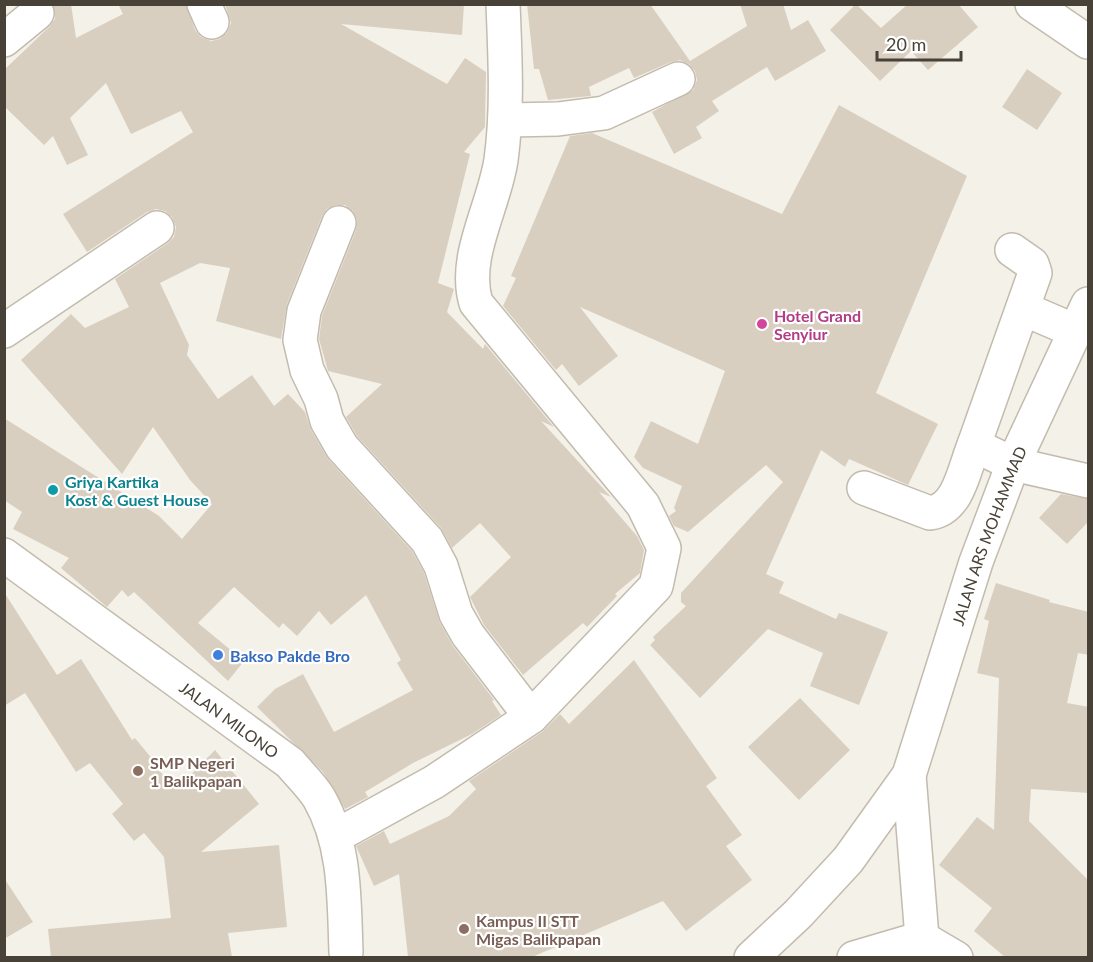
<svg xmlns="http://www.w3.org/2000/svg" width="1093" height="962" font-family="Lato,sans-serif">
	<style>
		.building { fill: #d9cfc0 }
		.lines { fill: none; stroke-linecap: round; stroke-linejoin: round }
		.minor-casing { stroke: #c3bbad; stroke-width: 36 }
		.minor { stroke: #fff; stroke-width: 33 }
		.hotel-dot { fill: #d1479c; stroke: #fff; stroke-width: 2 }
		.culture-dot { fill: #0f9aa8; stroke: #fff; stroke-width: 2 }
		.shop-dot { fill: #3f7fe0; stroke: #fff; stroke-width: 2 }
		.education-dot { fill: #8d6e63; stroke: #fff; stroke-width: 2 }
		.labels { text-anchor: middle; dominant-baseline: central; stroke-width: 4.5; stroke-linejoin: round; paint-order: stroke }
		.hotel-label { font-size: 16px; font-weight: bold; fill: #b23c85; stroke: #fff; text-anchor: start }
		.culture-label { font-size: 16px; font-weight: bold; fill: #0d838f; stroke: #fff; text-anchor: start }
		.street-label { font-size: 16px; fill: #484137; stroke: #fff }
		.shop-label { font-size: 16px; font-weight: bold; fill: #366cbe; stroke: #fff; text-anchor: start }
		.education-label { font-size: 16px; font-weight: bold; fill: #785e54; stroke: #fff; text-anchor: start }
	</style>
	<rect width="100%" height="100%" fill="#f4f1e8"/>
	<!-- building -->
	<g class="building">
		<path d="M53 4H71L76 38 123 14 118 4H186L195 30 201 37 211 41 220 39 227 33 231 23 225 4H464L462 35 341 24 447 84 465 58 486 72 485 127 464 152 470 154 438 283 454 289 447 312 483 349 485 344 554 427 541 421 611 497 599 492 637 536 644 550 640 573 615 594 617 596 587 627 583 623 523 675 484 625 470 597 511 557 480 523 452 548 441 528 357 436 346 417 382 384 328 371 319 339 322 316 356 230 357 220 353 211 345 205H336L327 209 322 216 287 304 281 339 216 321 230 268 200 263 160 283 189 345 187 355 218 399 252 375 274 406 288 394 305 412 311 430 328 459 412 551 424 573 440 623 453 646 494 700 492 701 501 715 472 734 413 763 365 792 368 797 345 809 323 772 257 707 275 689 303 674 334 732 413 690 397 663 401 660 366 595 331 625 319 611 297 636 283 623 279 628 234 587 198 623 244 661 228 681 134 592 128 597 122 590 107 607 61 568 69 558 13 529 22 512 4 500V418L159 516 182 539 212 504 190 480 153 427 122 474 21 360 71 314 85 328 129 307 115 279 168 243 174 237 176 227 172 217 165 211 156 209 147 212 87 252 63 214 193 132 181 111 131 134 106 83 70 118 88 155 67 165 53 136 44 145 4 106V70L49 27 55 19Z"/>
		<path d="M527 4H650L690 61 747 26 740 4H783L791 30 808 20 826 51 775 81 767 67 712 101 719 111 696 127 702 138 674 154 652 112 693 90 697 80 695 71 689 64 680 60 671 62 634 78 629 68 589 87 591 96 548 100 539 69H534Z"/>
		<path d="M856 4 881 28 908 4H958L978 27 928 70 911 51 880 81 830 30Z"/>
		<path d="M1027 69 1062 93 1037 130 1002 107Z"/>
		<path d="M839 105 967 176 876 393 938 424 908 485 849 459 845 467 821 450 766 574 784 582 779 593 836 619 839 613 888 632 859 705 810 686 823 653 768 629 700 698 650 645 655 640 653 637 686 606 681 602V593L783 482 766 465 688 532 674 526 669 516 676 511 674 508 682 486 643 468 634 457 651 421 698 444 725 371 580 307 618 356 579 386 562 364 556 370 503 306 516 278 511 276 570 136 592 133 782 214Z"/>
		<path d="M1061 494 1089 499V521L1067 544 1039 518Z"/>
		<path d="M996 583 1050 600 1049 602 1089 612V655L1078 653 1067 703 1089 707V793L1031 789 1029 821 1089 881V957H1005L974 931 992 908 939 865 977 817 994 830 999 678 977 673 989 621 984 619Z"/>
		<path d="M4 592 57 675 81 659 132 740 135 738 158 766 156 768 178 788 215 750 259 804 201 852 279 845 287 927 228 933 232 957H51L48 929 171 918 164 857 144 833 134 841 112 814 123 804 90 763 76 772 25 693 4 706Z"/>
		<path d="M634 660 717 778 706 786 742 835 726 846 752 880 686 931 663 901 532 957H408L399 874 374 886 356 846 384 831 390 844 449 816 476 789 469 781 542 732 560 714 569 724Z"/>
		<path d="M800 698 850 750 799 800 748 747Z"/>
		<path d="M4 878 33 922 4 939Z"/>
	</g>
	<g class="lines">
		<!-- minor casing -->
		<g class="minor-casing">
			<g id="minor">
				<path d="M204 4 212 22"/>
				<path d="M1032 4 1088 42"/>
				<path d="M4 40 37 13"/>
				<path d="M505 120 558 119 604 113 678 79"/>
				<path d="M339 223 304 311 300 340 307 370 321 399 327 421 342 447 427 540 441 566 456 614 468 635 531 717"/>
				<path d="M1024 309 1075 331"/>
				<path d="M4 331 157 228"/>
				<path d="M974 445 1035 273 1032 264 1012 250"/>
				<path d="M864 488 930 513C959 509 964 469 974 445L1013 464 1088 481"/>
				<path id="s1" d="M4 555 290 763C299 774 312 786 319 798 346 845 344 900 346 952"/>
				<path d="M909 775 922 938"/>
				<path d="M336 836 434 782 531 717 656 586 664 548 643 505 476 303C462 257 494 207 501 160 508 109 505 56 503 4"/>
				<path d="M922 938 956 958"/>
				<path id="s2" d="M751 958 798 914 848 860 909 775 976 562 1013 464 1088 304"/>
				<path d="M854 958 922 938"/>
			</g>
		</g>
		<!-- minor -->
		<use href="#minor" class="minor"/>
	</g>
	<!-- markers -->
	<circle class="hotel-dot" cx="762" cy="324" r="6"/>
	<circle class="culture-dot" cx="53" cy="490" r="6"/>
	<circle class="shop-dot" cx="218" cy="655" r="6"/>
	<g class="education-dot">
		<circle cx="138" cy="771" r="6"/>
		<circle cx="464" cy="929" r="6"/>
	</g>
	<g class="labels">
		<!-- hotel labels -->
		<g class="hotel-label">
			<text x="774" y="315">Hotel Grand<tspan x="774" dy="18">Senyiur</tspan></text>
		</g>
		<!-- culture labels -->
		<g class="culture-label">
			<text x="65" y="481">Griya Kartika<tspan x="65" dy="18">Kost &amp; Guest House</tspan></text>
		</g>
		<!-- street labels -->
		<g class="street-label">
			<text stroke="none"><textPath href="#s2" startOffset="495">JALAN ARS MOHAMMAD</textPath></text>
			<text stroke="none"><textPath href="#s1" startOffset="279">JALAN MILONO</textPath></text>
		</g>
		<!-- shop labels -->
		<g class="shop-label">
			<text x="230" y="655">Bakso Pakde Bro</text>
		</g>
		<!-- education labels -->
		<g class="education-label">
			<text x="150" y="762">SMP Negeri<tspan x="150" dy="18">1 Balikpapan</tspan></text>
			<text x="476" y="920">Kampus II STT<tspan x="476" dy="18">Migas Balikpapan</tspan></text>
		</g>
	</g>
	<!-- border -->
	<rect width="1093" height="962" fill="none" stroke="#484137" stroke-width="12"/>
	<!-- scale -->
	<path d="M877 51v9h84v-9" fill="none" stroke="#484137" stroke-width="3"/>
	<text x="886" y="51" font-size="18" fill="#484137" stroke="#ffffff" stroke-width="4.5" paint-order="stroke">20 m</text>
</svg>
